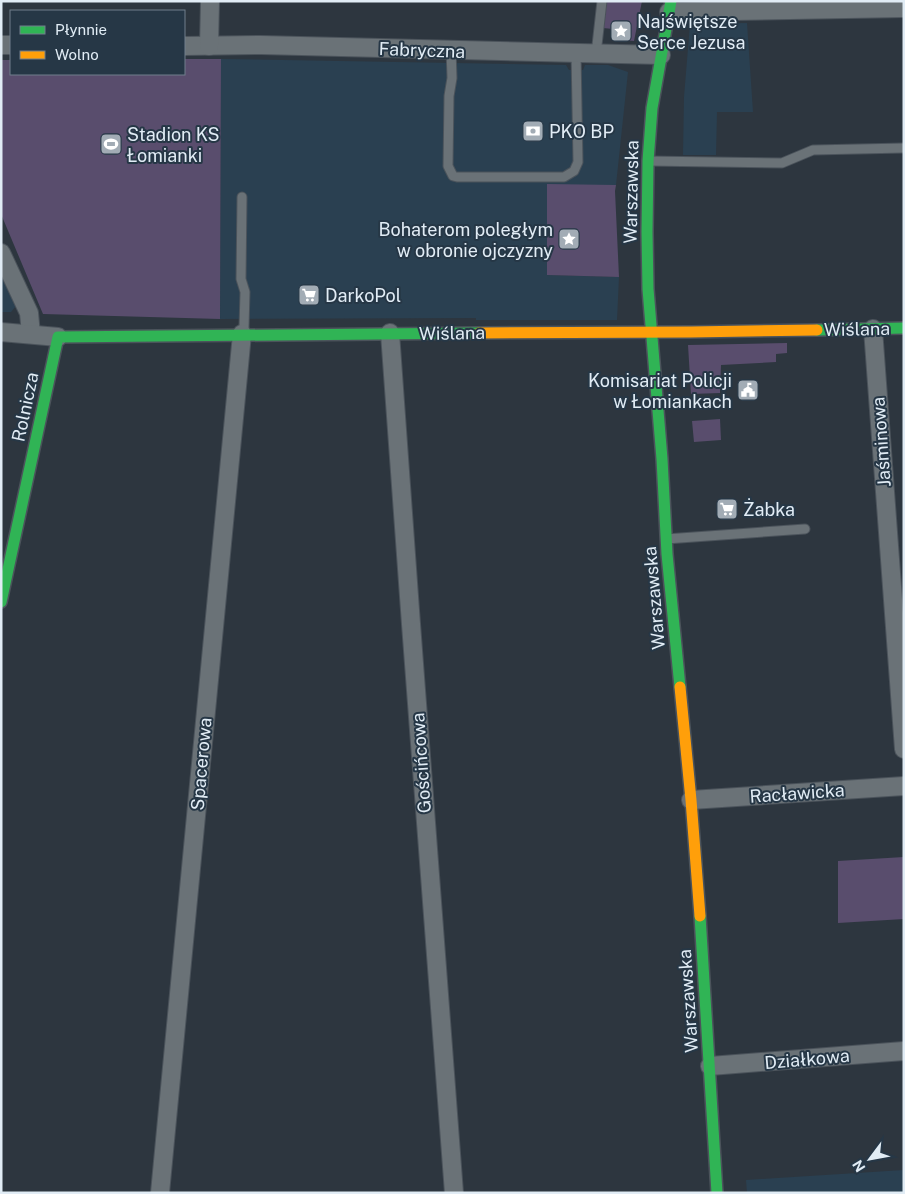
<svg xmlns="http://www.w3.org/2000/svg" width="905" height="1194" font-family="'Public Sans',sans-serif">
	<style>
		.built { fill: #2a4051 }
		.green { fill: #594d6d }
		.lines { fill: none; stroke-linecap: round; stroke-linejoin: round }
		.lane-casing { stroke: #4b535b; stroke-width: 11 }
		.street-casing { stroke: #4b535b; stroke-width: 20 }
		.fast-casing { stroke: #4b535b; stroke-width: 14 }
		.slow-casing { stroke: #4b535b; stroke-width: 14 }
		.lane { stroke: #6a7277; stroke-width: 9 }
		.street { stroke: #6a7277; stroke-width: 18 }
		.fast { stroke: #30b455; stroke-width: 11 }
		.slow { stroke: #ff9f0a; stroke-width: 11 }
		.labels { text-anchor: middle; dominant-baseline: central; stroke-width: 4; stroke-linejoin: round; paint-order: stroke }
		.poi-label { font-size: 18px; fill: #e1ecf5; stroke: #263746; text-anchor: start }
		.street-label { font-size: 18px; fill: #e1ecf5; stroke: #263746 }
	</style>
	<rect width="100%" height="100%" fill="#2d363f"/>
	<!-- built -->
	<g class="built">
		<path d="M747 23 753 112H717L716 155H683L684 97 690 24Z"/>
		<path d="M221 59 566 65 569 70H583L585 65H608L628 72 616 185H547V275L619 277 617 320H476V318L220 319Z"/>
		<path d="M1 276 16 306 11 312H1Z"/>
		<path d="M904 1170V1193H747L746 1180Z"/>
	</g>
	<!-- green -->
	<g class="green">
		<path d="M607 1H642L634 41 612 39 613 29 603 28Z"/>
		<path d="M184 59H221L220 319 43 314 1 214V60H11V74H184Z"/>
		<path d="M547 184 616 185 615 191 619 277 547 275Z"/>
		<path d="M787 343V353L776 354V362L721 365 720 393 691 394 688 345Z"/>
		<path d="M720 419 721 440 694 442 692 421Z"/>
		<path d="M904 857V919L838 923V861Z"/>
	</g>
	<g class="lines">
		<!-- lane casing -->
		<g class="lane-casing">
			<g id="lane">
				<path d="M451 50 452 78 449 96 448 166 453 176 457 177H564L574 171 578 162 576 53"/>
				<path d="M596 54 602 1"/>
				<path d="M648 161 782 163 813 150 904 148"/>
				<path d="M242 333 244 327 245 292 241 279 242 197"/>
				<path d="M666 539 805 529"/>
			</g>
		</g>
		<!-- street casing -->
		<g class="street-casing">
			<g id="street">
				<path d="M669 12 904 8"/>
				<path d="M1 45H11"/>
				<path d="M184 46 261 45 661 55"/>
				<path d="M209 46 210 1"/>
				<path d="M1 253 29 313 31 334"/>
				<path d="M873 329 904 749"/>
				<path d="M1 332 58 337"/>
				<path d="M390 333 411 624 454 1193"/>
				<path d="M691 800 904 786"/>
				<path d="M710 1066 904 1051"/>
				<path d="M160 1193 242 334"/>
			</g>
		</g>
		<!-- fast casing -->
		<g class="fast-casing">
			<g id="fast">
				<path d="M671 1 652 108 648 161 647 232 648 289 662 459 667 554 680 687"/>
				<path d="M817 330 904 328"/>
				<path d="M1 602 58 337 479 333"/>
				<path d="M700 916 717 1193"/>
			</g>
		</g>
		<!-- slow casing -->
		<g class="slow-casing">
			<g id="slow">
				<path d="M479 333 691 332 817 330"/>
				<path d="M680 687 691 800 700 916"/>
			</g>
		</g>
		<!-- lane -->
		<use href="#lane" class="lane"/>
		<!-- street -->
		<use href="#street" class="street"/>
		<!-- fast -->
		<use href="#fast" class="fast"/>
		<!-- slow -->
		<use href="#slow" class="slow"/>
	</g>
	<!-- icons -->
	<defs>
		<g id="sight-square" transform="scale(1.125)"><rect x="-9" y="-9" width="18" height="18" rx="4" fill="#a2acb5" stroke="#263746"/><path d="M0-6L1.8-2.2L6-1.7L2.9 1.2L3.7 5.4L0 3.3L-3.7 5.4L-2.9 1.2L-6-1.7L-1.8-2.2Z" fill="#fff"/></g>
		<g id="bank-square" transform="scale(1.125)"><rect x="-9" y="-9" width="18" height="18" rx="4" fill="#a2acb5" stroke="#263746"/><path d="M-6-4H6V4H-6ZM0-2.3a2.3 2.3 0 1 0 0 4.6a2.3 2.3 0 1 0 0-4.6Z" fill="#fff"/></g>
		<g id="stadium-square" transform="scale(1.125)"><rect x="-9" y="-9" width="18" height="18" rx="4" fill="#a2acb5" stroke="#263746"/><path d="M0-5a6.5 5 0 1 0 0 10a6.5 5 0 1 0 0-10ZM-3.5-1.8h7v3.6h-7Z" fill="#fff"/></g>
		<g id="supermarket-square" transform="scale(1.125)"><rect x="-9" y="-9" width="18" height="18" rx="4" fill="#a2acb5" stroke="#263746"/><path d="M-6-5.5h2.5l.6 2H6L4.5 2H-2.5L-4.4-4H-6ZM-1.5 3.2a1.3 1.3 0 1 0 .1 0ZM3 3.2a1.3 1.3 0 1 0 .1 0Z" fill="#fff"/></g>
		<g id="civic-square" transform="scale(1.125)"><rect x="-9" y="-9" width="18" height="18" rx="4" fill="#a2acb5" stroke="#263746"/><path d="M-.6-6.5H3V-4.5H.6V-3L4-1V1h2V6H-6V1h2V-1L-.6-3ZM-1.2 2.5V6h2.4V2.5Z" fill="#fff"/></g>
	</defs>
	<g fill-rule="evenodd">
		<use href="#sight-square" x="621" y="31"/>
		<use href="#bank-square" x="533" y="131"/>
		<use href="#stadium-square" x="111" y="144"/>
		<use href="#sight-square" x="569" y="239"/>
		<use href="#supermarket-square" x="309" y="295"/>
		<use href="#civic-square" x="748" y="390"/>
		<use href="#supermarket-square" x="727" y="509"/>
	</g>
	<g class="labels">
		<!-- poi labels -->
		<g class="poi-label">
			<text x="637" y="21">Najświętsze<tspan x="637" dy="21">Serce Jezusa</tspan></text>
			<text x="549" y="131">PKO BP</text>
			<text x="127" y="134">Stadion KS<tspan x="127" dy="21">Łomianki</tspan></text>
			<text x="553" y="229" text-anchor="end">Bohaterom poległym<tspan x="553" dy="21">w obronie ojczyzny</tspan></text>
			<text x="325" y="295">DarkoPol</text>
			<text x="732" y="380" text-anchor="end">Komisariat Policji<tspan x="732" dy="21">w Łomiankach</tspan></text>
			<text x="743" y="509">Żabka</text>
		</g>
		<!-- street labels -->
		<g class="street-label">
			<text transform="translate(422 50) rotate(2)">Fabryczna</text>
			<text transform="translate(631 192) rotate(-89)">Warszawska</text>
			<text transform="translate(857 329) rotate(-1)">Wiślana</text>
			<text transform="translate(452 333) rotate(-1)">Wiślana</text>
			<text transform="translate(25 407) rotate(-78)">Rolnicza</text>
			<text transform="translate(881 442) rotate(-94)">Jaśminowa</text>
			<text transform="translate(654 598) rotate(-95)">Warszawska</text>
			<text transform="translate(421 763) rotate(-94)">Gościńcowa</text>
			<text transform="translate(201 764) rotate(-85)">Spacerowa</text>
			<text transform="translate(797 793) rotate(-4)">Racławicka</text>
			<text transform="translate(688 1001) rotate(-94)">Warszawska</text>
			<text transform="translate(807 1059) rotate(-5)">Działkowa</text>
		</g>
	</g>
	<!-- border -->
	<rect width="905" height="1194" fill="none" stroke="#e1ecf5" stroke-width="5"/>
	<!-- legend -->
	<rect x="10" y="10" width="175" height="65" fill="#263746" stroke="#717f8c"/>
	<rect x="20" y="26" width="25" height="8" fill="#30b455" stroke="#717f8c"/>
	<text x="55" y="35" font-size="15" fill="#e1ecf5">Płynnie</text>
	<rect x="20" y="51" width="25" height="8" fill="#ff9f0a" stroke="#717f8c"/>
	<text x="55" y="60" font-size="15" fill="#e1ecf5">Wolno</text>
	<!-- north arrow -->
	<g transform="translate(870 1159) rotate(238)" stroke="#263746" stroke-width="4" paint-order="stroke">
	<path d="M0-4L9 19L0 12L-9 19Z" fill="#e1ecf5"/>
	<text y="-8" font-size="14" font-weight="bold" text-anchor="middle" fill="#e1ecf5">N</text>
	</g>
</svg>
